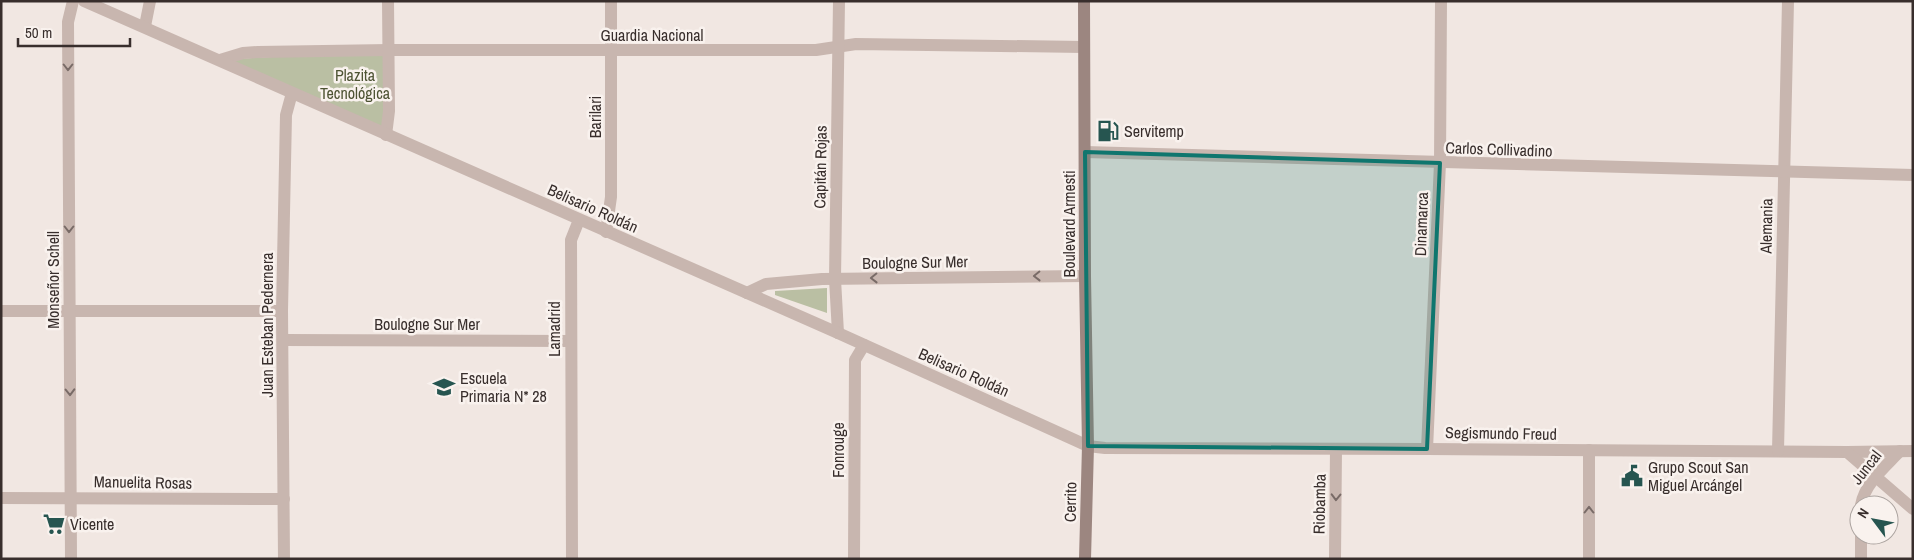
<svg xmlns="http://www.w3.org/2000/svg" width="1914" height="560" font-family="'Archivo Narrow',sans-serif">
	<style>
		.green { fill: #babfa3 }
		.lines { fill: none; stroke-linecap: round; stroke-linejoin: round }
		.minor { stroke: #c8b6af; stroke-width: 12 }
		.tertiary { stroke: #c8b6af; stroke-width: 12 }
		.secondary { stroke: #9c8680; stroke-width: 12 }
		.oneway { stroke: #796b67 }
		.marked { fill: #0f766e; fill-opacity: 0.2; stroke: #0f766e; stroke-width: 4; stroke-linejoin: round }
		.labels { text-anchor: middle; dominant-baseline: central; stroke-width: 5; stroke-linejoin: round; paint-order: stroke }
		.street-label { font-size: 16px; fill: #382e2c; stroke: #f9f2ee }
		.park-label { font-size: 16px; fill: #4d5333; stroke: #f9f2ee }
		.poi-label { font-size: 16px; fill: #382e2c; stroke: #f9f2ee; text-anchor: start }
	</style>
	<rect width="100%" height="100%" fill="#f1e7e2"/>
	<!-- green -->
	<g class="green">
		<path d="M389 50 386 135 220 60Z"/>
		<path d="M827 288V313L775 295V291Z"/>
	</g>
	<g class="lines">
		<!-- minor -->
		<g class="minor">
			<path d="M145 26 150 1"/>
			<path d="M220 60 243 53 258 52 389 50H816L856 44 1084 47"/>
			<path d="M386 135 389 111 388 1"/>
			<path d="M606 232 611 197V1"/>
			<path d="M747 293 766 284 822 279 1085 276"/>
			<path d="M1 311H282"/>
			<path d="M838 333 835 279 839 1"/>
			<path d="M283 340 570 341"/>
			<path d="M1088 446 1105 448 1427 449 1847 452 1913 451"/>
			<path d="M1427 449 1440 163 1441 1"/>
			<path d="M1778 451 1788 1"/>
			<path d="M1847 452 1913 509"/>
			<path d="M1 498 284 499"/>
			<path d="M1861 505C1865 483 1885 467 1900 451"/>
			<path d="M1861 535V559"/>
			<path d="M71 559 68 22 73 1"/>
			<path d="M284 559 282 311 286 115 292 93"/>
			<path d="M572 559 571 240 579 220"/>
			<path d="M854 559 855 360 864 345"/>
			<path d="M1335 559 1336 449"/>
			<path d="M1589 559V450"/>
		</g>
		<!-- tertiary -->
		<g class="tertiary">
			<path d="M84 1 838 333 1088 446"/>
			<path d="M1085 152 1913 175"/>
		</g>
		<!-- secondary -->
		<path class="secondary" d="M1084 1 1085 276 1088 446 1085 559"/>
	</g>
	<!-- one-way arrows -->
	<defs><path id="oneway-chevron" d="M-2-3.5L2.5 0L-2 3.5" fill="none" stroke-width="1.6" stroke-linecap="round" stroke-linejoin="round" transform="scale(1.25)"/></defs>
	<g class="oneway">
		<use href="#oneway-chevron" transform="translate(68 67) rotate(90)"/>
		<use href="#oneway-chevron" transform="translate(69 229) rotate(90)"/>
		<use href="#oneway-chevron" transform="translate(1037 276) rotate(179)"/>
		<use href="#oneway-chevron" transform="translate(874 278) rotate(179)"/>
		<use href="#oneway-chevron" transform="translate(70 392) rotate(89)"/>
		<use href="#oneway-chevron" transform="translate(1336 497) rotate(91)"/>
		<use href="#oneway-chevron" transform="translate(1589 510) rotate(-90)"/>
	</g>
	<!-- marked area -->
	<path class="marked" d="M1085 152 1440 163 1427 449 1088 446Z"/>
	<!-- icons -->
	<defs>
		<g id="fuel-bare" transform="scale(1.725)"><path d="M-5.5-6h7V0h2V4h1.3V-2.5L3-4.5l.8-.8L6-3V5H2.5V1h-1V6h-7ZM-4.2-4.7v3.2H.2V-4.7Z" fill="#265550" stroke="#f9f2ee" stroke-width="2.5" paint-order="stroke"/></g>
		<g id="school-bare" transform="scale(1.725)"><path d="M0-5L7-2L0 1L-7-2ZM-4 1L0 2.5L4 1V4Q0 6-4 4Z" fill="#265550" stroke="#f9f2ee" stroke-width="2.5" paint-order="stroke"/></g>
		<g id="civic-bare" transform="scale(1.725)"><path d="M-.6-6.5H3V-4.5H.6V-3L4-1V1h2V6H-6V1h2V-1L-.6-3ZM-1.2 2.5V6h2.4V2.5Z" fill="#265550" stroke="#f9f2ee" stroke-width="2.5" paint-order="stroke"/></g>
		<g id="supermarket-bare" transform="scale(1.725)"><path d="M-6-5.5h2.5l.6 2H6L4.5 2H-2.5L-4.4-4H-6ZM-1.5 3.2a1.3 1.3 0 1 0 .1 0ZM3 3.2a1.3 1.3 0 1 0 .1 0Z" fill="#265550" stroke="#f9f2ee" stroke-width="2.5" paint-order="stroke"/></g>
	</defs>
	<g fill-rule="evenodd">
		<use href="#fuel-bare" x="1108" y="131"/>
		<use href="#school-bare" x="444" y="387"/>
		<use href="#civic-bare" x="1632" y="476"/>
		<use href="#supermarket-bare" x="54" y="524"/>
	</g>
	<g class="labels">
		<!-- street labels -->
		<g class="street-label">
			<text x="652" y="35">Guardia Nacional</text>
			<text transform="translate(595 117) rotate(-90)">Barilari</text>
			<text transform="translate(1499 149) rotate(2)">Carlos Collivadino</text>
			<text transform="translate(820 167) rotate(-89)">Capitán Rojas</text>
			<text transform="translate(593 208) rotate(24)">Belisario Roldán</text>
			<text transform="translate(1069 224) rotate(-90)">Boulevard Armesti</text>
			<text transform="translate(1421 224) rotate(-88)">Dinamarca</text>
			<text transform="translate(1766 226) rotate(-89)">Alemania</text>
			<text transform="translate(915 262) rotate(-1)">Boulogne Sur Mer</text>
			<text transform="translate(53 280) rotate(-90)">Monseñor Schell</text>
			<text x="427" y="324">Boulogne Sur Mer</text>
			<text transform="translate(267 325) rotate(-90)">Juan Esteban Pedernera</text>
			<text transform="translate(554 329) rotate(-90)">Lamadrid</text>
			<text transform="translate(964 372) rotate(24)">Belisario Roldán</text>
			<text transform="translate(1501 433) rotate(1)">Segismundo Freud</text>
			<text transform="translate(838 450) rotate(-90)">Fonrouge</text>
			<text transform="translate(1866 467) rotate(-52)">Juncal</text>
			<text transform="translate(143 482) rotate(1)">Manuelita Rosas</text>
			<text transform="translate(1070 502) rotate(-89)">Cerrito</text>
			<text transform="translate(1319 504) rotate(-89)">Riobamba</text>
		</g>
		<!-- park labels -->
		<g class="park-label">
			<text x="355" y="75">Plazita<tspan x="355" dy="18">Tecnológica</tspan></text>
		</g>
		<!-- poi labels -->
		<g class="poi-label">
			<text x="1124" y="131">Servitemp</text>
			<text x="460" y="378">Escuela<tspan x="460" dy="18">Primaria N* 28</tspan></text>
			<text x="1648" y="467">Grupo Scout San<tspan x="1648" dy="18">Miguel Arcángel</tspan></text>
			<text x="70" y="524">Vicente</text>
		</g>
	</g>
	<!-- border -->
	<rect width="1914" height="560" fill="none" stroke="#382e2c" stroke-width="5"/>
	<!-- north arrow -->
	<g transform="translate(1874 520) rotate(302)"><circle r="24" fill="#f9f2ee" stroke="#aca4a0"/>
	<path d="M0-4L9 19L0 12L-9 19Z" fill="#265550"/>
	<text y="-8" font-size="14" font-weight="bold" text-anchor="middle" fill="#382e2c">N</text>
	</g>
	<!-- scale -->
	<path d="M18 38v8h112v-8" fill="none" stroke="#382e2c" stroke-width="2.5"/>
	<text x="25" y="38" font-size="15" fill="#382e2c" stroke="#f9f2ee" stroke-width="4" paint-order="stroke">50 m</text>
</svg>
